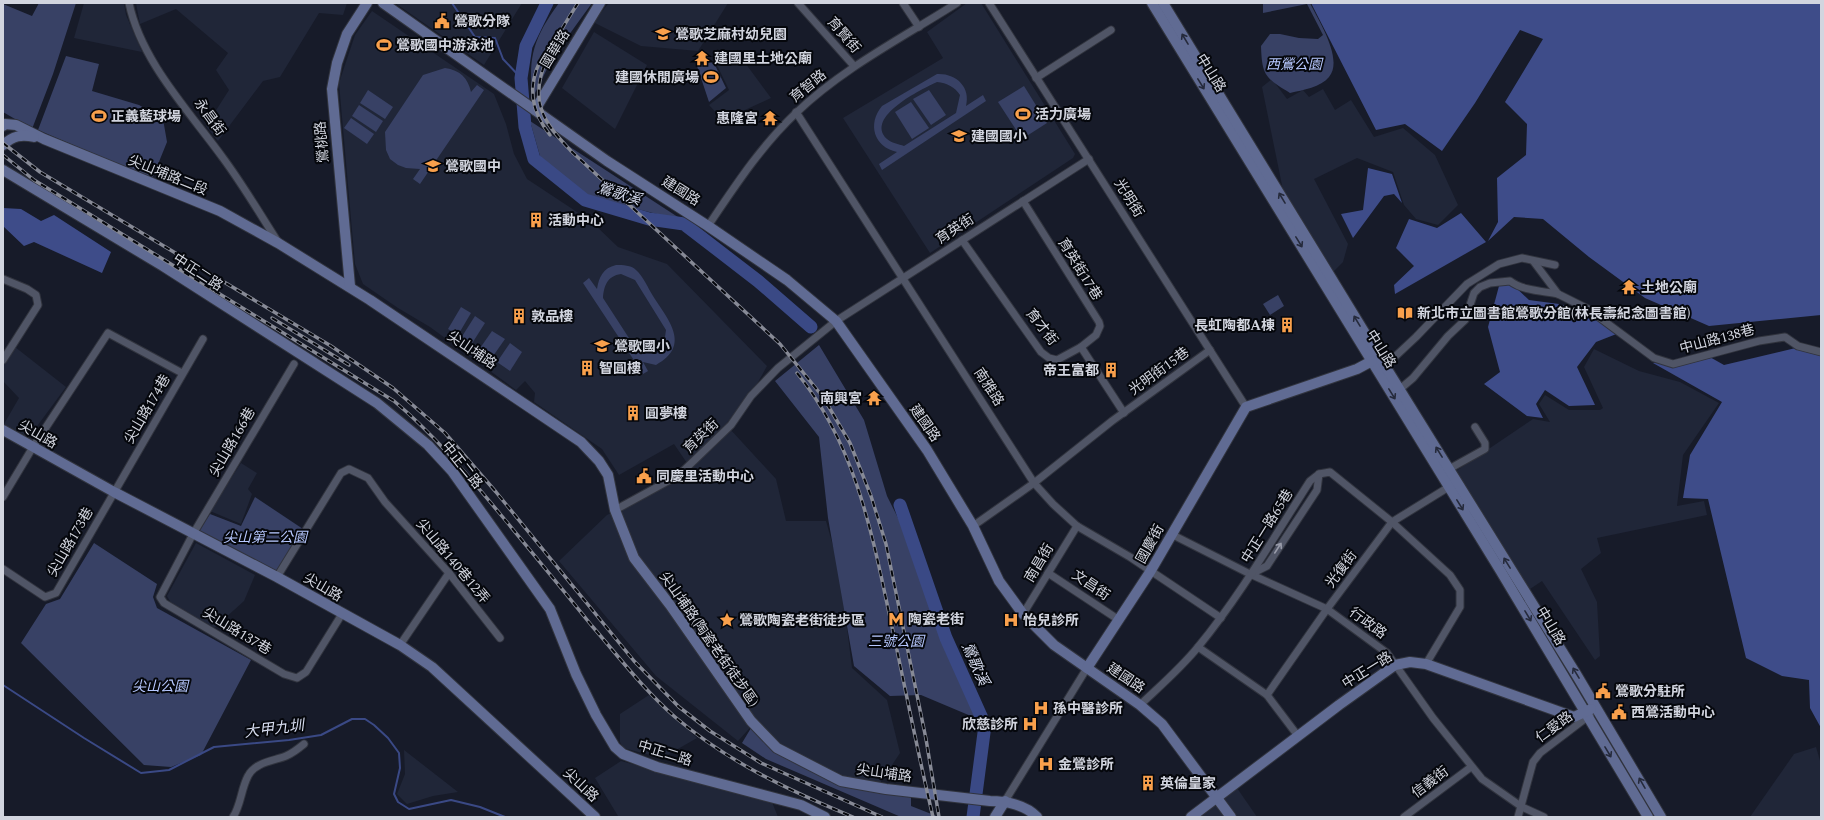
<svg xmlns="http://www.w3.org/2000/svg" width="1824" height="820" font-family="Spectral,'Noto Sans TC',serif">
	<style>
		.built { fill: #202638 }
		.green { fill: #384165; fill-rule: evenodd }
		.forest { fill: #3e4c89 }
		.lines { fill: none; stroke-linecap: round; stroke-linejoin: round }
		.stream { stroke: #3a4985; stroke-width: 2 }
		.river { stroke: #3a4985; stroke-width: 13 }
		.street-casing { stroke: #31343e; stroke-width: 9 }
		.secondary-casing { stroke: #31343e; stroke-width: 12 }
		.street { stroke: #505566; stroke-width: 7 }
		.secondary { stroke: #606b93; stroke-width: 10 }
		.rail-casing { stroke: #878a96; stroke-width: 3.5 }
		.rail { stroke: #05070c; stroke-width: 2; stroke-dasharray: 6; stroke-linecap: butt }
		.oneway { stroke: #252a3b }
		.oneway2 { stroke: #989ba9 }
		.labels { text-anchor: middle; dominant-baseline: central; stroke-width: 4; stroke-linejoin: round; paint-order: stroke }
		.poi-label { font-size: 14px; font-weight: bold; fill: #d2d5df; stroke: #05070c; text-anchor: start }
		.street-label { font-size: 14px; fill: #d2d5df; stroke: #05070c }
		.park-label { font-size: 14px; font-style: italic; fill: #b7c8ff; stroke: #05070c }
		.water-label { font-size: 15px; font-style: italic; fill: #d7ddf0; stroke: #05070c }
	</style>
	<rect width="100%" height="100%" fill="#171b29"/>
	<!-- built -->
	<g class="built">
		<path d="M84 3H124L126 15 142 52 74 38Z"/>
		<path d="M136 3H347L343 15 319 13 280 77 263 81 218 141 206 126 229 90 216 70 228 53 176 9 140 24Z"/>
		<path d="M395 3H522L484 65Z"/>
		<path d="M609 3H728L698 51 641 46 593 22Z"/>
		<path d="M967 3H981L1075 154 1073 158 930 253 843 118 943 58 927 32Z"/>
		<path d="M372 11 494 94 506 124 514 154 527 179 577 212 595 225 618 247 667 264 767 366 757 384 727 423 687 463 674 444 619 475 602 449 534 402 535 393 525 381 516 390 430 327 398 308 363 284 355 264 339 83 355 35Z"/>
		<path d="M594 32 647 65 615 129 562 88Z"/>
		<path d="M726 50 740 56 771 98 723 120 709 105 729 90 715 61Z"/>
		<path d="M1272 79 1287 99 1303 90 1309 97 1323 89 1335 110 1351 100 1374 137 1403 128 1435 155 1458 205 1438 225 1416 219 1404 205 1393 172 1357 158 1314 179 1348 244 1343 262 1333 272 1283 190 1262 87Z"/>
		<path d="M15 347 66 387 29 437 4 424 19 398 3 381V364Z"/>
		<path d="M1594 349 1639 371 1680 382 1719 403 1683 455 1677 506 1704 501 1707 515 1597 538 1601 553 1581 569 1597 602 1600 656 1595 660 1542 581 1527 591 1456 471 1533 419 1550 422 1539 404 1545 395 1569 410H1600L1603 408 1584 367Z"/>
		<path d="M730 429 776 479 786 521H826L840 571 852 668 887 700 900 753 880 783 839 777 779 745 756 721 738 741 656 676 559 561 607 515 681 478Z"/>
		<path d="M241 463 257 473 248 489 252 494 241 524 210 511Z"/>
		<path d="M196 543 255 575 244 601 214 628 171 603 167 596Z"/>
		<path d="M649 695 697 738 662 758 623 748 620 742V714Z"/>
		<path d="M1816 747 1821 764V817H1750L1794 754Z"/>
		<path d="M404 750 458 792 433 796 407 804 397 794 405 774Z"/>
		<path d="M621 761 772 802 778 817H616L618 816 595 778Z"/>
		<path d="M1237 788 1257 817H1202L1201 815Z"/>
	</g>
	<!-- green -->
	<g class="green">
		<path d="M39 3H76L53 74 32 129 3 112V4L32 16Z"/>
		<path d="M559 3H592L553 57 533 97C527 56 535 36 559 3Z"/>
		<path d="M1263 3H1310C1318 20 1344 59 1329 77 1321 87 1303 90 1290 93 1265 78 1262 75 1261 46L1270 34H1280L1299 38 1318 39 1323 35 1307 4 1263 13Z"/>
		<path d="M66 56 99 64 92 91 139 105 163 119 167 142 152 179 38 130Z"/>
		<path d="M713 61 726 88 709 102 697 66Z"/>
		<path d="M445 68C460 70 468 78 471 92L477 85 484 90 420 184 413 179 420 169 406 168 398 165 390 159 386 150 385 132 423 75Z"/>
		<path d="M937 74C956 73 971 87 966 106L983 95 986 101 882 170 879 164 897 152C874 147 867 124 882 106ZM937 82C947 83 955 87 960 95L956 113 904 146C899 144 891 143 887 139 864 117 922 89 937 82Z"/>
		<path d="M1024 86 1047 123 1022 139 998 102Z"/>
		<path d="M368 90 393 107 385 119 360 103Z"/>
		<path d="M929 90 946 115 931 125 913 99Z"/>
		<path d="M911 102 929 128 912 139 895 112Z"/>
		<path d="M359 105 383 121 376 132 352 116Z"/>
		<path d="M351 118 374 134 367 144 344 128Z"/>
		<path d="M530 121 684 221 583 195 540 156Z"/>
		<path d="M616 265C623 265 631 265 636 270 643 276 648 288 653 296 668 320 692 345 656 365L643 362 648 371 643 374 583 283 589 278 597 289C599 277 603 268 616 265ZM621 274 635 280 666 330 664 344 661 350 656 354 638 352 603 298C604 286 607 276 621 274Z"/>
		<path d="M1278 295 1284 306 1270 315 1263 304Z"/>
		<path d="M461 307 471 313 458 335 448 329Z"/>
		<path d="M475 316 485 323 471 345 461 338Z"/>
		<path d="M492 331 505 339 491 359 478 351Z"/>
		<path d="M510 343 522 352 510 371 497 362Z"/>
		<path d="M819 345 864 420 887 496 905 532 947 653 978 719 921 695 890 696 854 666 828 518 819 437 775 381Z"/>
		<path d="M255 497 303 529 277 574 198 533 210 514 241 526Z"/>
		<path d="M94 543 157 584 153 597 157 608 251 660 201 755 171 767 144 765 21 643 46 604 60 599Z"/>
		<path d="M751 728 814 770 911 796V806L939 817H901L766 759 742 743Z"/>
	</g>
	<!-- forest -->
	<g class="forest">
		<path d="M1311 3H1821V315L1709 326 1645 298 1589 257 1543 219 1514 217 1488 241 1498 222 1497 178 1526 155 1527 124 1505 102 1543 39 1520 30 1475 103 1442 151 1405 124 1376 130Z"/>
		<path d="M1368 168 1392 174 1402 203 1394 194 1384 196 1353 238 1341 214 1363 210Z"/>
		<path d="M3 208 21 209 41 221 54 215 111 252 102 273 34 242 24 246 3 226Z"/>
		<path d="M1461 213 1486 242 1395 294 1394 285 1414 266 1396 248 1409 219 1437 228Z"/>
		<path d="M1512 284 1529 300 1559 304 1590 312 1619 333 1596 342 1577 367 1595 405 1569 406 1545 390 1536 404 1543 418 1527 416 1484 384 1500 372 1488 327 1499 286Z"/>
		<path d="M1808 345 1821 350V728L1810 708 1809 680 1782 676 1746 658 1708 499 1683 498 1690 455 1722 402 1653 363 1708 356 1724 365Z"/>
	</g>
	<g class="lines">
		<!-- stream -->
		<g class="stream">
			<path d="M452 3 475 37 495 38 503 59 521 78"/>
			<path d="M3 685 84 738 141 773 169 770 214 747 289 740 321 735 352 719H365L374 725 388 738 399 753 400 768 394 794 398 802 409 809 451 800 480 807 505 817"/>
		</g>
		<!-- river -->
		<g class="river">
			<path d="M547 3 526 46 521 78 525 127 534 159 585 200 649 219 684 224 758 281 811 327"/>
			<path d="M900 505 946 638 985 725 973 817"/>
		</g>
		<!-- street casing -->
		<g class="street-casing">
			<g id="street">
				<path d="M129 3C141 61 189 111 223 158 243 185 260 214 278 242"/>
				<path d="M798 3 854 66"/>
				<path d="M903 3 919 27"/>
				<path d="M989 3 1246 407"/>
				<path d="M1036 78 1111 30"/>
				<path d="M796 112 1034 483 1053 504 1077 526 1130 557 1221 618"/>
				<path d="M1023 201 1099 322 1100 326 1096 335 1081 347"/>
				<path d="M708 226C735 186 761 146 796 113 843 68 902 38 957 3"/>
				<path d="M962 240 1041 352 1049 358 1057 360 1081 347 1124 413"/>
				<path d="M1534 262 1558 294 1588 309 1654 358 1673 364 1759 341 1785 337 1798 346 1821 352"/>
				<path d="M3 279 27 289 36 295 38 305 3 360"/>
				<path d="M294 364 193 534 160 597 164 603 284 674 297 678 306 672 342 614"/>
				<path d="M1385 366 1416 337 1467 284 1499 264 1522 258 1555 265"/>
				<path d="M1400 389 1413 378 1448 336 1465 320 1474 293 1480 287 1490 283 1510 281C1523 291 1543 291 1558 294"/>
				<path d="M1449 469 1485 449V443L1475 427"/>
				<path d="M3 497 33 447 108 333 182 373"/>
				<path d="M615 510 679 475 731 425 751 396 778 368 836 321 1089 159"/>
				<path d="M973 526 1034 483 1112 421 1210 350"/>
				<path d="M1171 534 1250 574 1327 609 1387 653 1433 718 1482 779 1522 807 1544 817"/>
				<path d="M3 569 45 597 56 593 203 339"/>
				<path d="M1048 573 1119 620"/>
				<path d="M1251 574 1267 566 1317 490 1319 474"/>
				<path d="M277 577 341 473 349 469 368 478 385 502 449 573 500 638"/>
				<path d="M1023 614 1077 526"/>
				<path d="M400 645 449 573"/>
				<path d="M1198 647 1267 695 1298 736"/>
				<path d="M1267 695 1327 609 1392 522 1452 485"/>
				<path d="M1140 705C1160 686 1181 668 1198 647 1240 596 1274 537 1310 481L1319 474 1330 472 1392 522 1450 575 1460 590V607L1426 664"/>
				<path d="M1005 801 1087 668"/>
				<path d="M233 817C241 805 241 789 248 776 255 762 274 761 286 756 293 753 298 749 304 744"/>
				<path d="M1404 817 1471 767"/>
				<path d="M1518 817 1533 762 1540 753 1590 715"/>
			</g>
		</g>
		<!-- secondary casing -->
		<g class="secondary-casing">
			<g id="secondary">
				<path d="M383 3 607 161 708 226 787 280 836 321 927 450 973 526 999 581 1023 614 1054 645 1140 705 1162 724 1231 817"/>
				<path d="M1152 3 1500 570 1648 817"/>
				<path d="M1163 3 1385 366 1576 674 1661 817"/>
				<path d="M535 110 600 3"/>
				<path d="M3 126 5 124 16 125 44 139 220 211 278 243 370 300 581 442 599 461 608 475 615 510 634 558 670 605 751 721 777 748 841 781 886 789 990 801C1006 801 1026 805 1037 817"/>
				<path d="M3 145C13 136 21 134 34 137"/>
				<path d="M3 170 163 266 377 403 428 445 452 471 550 609 576 674 596 715 615 747 623 754 657 767 801 805 825 817"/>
				<path d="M350 286 332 89 337 63 347 34 367 3"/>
				<path d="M3 430 114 492 277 577 400 645 432 667 595 817"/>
				<path d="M1087 668 1150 572 1246 407 1357 369 1372 361"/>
				<path d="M995 817 1005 801"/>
				<path d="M1191 817 1339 705 1395 665 1410 662 1426 664 1574 717 1591 709"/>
			</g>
		</g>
		<!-- street -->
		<use href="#street" class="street"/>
		<!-- secondary -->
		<use href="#secondary" class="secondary"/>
		<!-- rail casing -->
		<g class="rail-casing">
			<g id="rail">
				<path d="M578 3C561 30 530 75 541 108 546 125 559 138 571 151L780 344 823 397 850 443 871 496 886 544 926 739 939 817"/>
				<path d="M541 59C527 87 531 111 550 135"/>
				<path d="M3 143 40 172 331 346 393 388 445 433 496 492 634 661 679 707 710 731 761 763 882 817"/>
				<path d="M3 155 34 180 394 401C436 436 471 479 506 521 535 556 564 591 592 626 619 657 644 690 675 717 728 762 790 791 853 817"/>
				<path d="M272 318 349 365"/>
				<path d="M797 373C854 443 871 528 889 613 904 681 917 750 933 817"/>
			</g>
		</g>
		<!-- rail -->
		<use href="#rail" class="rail"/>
	</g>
	<!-- one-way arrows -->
	<defs><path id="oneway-shaft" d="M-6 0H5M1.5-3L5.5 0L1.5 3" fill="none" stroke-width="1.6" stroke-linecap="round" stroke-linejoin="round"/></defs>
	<g class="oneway">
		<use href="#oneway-shaft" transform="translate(1185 39) rotate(-121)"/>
		<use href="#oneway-shaft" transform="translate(1201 84) rotate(58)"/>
		<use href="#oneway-shaft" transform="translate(1282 198) rotate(-121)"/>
		<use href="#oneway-shaft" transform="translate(1299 242) rotate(58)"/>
		<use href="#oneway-shaft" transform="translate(1357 321) rotate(-121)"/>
		<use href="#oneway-shaft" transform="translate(1392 394) rotate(58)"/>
		<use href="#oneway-shaft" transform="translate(1439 452) rotate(-122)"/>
		<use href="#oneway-shaft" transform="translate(1460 505) rotate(58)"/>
		<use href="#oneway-shaft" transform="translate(1507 563) rotate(-122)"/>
		<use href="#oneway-shaft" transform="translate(1528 616) rotate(59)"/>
		<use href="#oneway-shaft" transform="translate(1576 673) rotate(-121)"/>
		<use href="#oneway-shaft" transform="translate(1608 752) rotate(59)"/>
		<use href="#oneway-shaft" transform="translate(1642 783) rotate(-120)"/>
	</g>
	<use class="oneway2" href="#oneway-shaft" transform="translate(1278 548) rotate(-57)"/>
	<!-- icons -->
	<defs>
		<g id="civic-bare" transform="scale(1.2)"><path d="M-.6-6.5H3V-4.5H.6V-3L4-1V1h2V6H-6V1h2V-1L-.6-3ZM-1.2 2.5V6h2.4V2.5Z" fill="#f9a04c" stroke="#05070c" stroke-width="2.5" paint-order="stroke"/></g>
		<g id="school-bare" transform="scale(1.2)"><path d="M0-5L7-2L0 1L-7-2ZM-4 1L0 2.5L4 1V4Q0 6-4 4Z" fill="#f9a04c" stroke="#05070c" stroke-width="2.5" paint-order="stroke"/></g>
		<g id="stadium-bare" transform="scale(1.2)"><path d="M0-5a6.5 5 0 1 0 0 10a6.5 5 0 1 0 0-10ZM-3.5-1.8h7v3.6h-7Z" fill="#f9a04c" stroke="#05070c" stroke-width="2.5" paint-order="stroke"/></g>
		<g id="temple-bare" transform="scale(1.2)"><path d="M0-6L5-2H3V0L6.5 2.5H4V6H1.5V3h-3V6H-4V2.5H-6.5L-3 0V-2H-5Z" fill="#f9a04c" stroke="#05070c" stroke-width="2.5" paint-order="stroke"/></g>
		<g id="building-bare" transform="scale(1.2)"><path d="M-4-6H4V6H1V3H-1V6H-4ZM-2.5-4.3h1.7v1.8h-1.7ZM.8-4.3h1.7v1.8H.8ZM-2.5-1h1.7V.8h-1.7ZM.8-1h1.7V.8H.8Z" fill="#f9a04c" stroke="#05070c" stroke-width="2.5" paint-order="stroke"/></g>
		<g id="library-bare" transform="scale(1.2)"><path d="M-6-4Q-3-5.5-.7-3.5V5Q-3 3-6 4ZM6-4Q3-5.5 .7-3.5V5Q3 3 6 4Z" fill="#f9a04c" stroke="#05070c" stroke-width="2.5" paint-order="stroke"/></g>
		<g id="metro-bare" transform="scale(1.2)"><path d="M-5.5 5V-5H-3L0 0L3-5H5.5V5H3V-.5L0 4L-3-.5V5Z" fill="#f9a04c" stroke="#05070c" stroke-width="2.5" paint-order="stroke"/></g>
		<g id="sight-bare" transform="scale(1.2)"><path d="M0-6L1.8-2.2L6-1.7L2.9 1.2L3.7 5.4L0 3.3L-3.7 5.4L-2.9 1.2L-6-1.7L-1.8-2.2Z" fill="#f9a04c" stroke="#05070c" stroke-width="2.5" paint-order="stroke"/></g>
		<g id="hospital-bare" transform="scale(1.2)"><path d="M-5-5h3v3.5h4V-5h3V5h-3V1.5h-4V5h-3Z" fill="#f9a04c" stroke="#05070c" stroke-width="2.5" paint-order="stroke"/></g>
	</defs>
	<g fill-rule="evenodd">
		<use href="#civic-bare" x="442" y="21"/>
		<use href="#school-bare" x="663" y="34"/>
		<use href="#stadium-bare" x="384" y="45"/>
		<use href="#temple-bare" x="702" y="58"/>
		<use href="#stadium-bare" x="711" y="77"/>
		<use href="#stadium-bare" x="1023" y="114"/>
		<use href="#stadium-bare" x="99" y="116"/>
		<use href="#temple-bare" x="770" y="118"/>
		<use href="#school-bare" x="959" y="136"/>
		<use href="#school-bare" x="433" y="166"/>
		<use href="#building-bare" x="536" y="220"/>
		<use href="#temple-bare" x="1629" y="287"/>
		<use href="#library-bare" x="1405" y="313"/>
		<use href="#building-bare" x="519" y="316"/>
		<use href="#building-bare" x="1287" y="325"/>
		<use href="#school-bare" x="602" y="346"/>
		<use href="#building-bare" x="587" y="368"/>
		<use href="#building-bare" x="1111" y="370"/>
		<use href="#temple-bare" x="874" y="398"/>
		<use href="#building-bare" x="633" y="413"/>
		<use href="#civic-bare" x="644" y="476"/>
		<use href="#metro-bare" x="896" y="619"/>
		<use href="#sight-bare" x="727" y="620"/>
		<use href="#hospital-bare" x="1011" y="620"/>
		<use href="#civic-bare" x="1603" y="691"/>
		<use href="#hospital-bare" x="1041" y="708"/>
		<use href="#civic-bare" x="1619" y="712"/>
		<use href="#hospital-bare" x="1030" y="724"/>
		<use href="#hospital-bare" x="1046" y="764"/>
		<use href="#building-bare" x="1148" y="783"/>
	</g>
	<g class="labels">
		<!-- poi labels -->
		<g class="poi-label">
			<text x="454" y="21">鶯歌分隊</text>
			<text x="675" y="34">鶯歌芝麻村幼兒園</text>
			<text x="396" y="45">鶯歌國中游泳池</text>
			<text x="714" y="58">建國里土地公廟</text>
			<text x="699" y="77" text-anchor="end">建國休閒廣場</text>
			<text x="1035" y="114">活力廣場</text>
			<text x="111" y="116">正義藍球場</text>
			<text x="758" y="118" text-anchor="end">惠隆宮</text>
			<text x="971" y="136">建國國小</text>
			<text x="445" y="166">鶯歌國中</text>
			<text x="548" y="220">活動中心</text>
			<text x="1641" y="287">土地公廟</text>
			<text x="1417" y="313">新北市立圖書館鶯歌分館(林長壽紀念圖書館)</text>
			<text x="531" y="316">敦品樓</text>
			<text x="1275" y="325" text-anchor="end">長虹陶都A棟</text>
			<text x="614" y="346">鶯歌國小</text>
			<text x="599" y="368">智圓樓</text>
			<text x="1099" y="370" text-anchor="end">帝王富都</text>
			<text x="862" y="398" text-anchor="end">南興宮</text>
			<text x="645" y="413">圓夢樓</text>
			<text x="656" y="476">同慶里活動中心</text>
			<text x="908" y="619">陶瓷老街</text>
			<text x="739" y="620">鶯歌陶瓷老街徒步區</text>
			<text x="1023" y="620">怡兒診所</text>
			<text x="1615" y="691">鶯歌分駐所</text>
			<text x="1053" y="708">孫中醫診所</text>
			<text x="1631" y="712">西鶯活動中心</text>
			<text x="1018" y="724" text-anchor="end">欣慈診所</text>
			<text x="1058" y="764">金鶯診所</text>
			<text x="1160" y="783">英倫皇家</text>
		</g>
		<!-- street labels -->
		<g class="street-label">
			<text transform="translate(844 35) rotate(49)">育賢街</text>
			<text transform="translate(555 49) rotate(-59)">國華路</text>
			<text transform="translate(1211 73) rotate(58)">中山路</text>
			<text transform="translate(808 86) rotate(-39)">育智路</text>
			<text transform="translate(210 117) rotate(54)">永昌街</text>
			<text transform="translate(322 142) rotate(-95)">鶯桃路</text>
			<text transform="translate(168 175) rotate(22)">尖山埔路二段</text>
			<text transform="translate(681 191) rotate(32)">建國路</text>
			<text transform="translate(1129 198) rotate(58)">光明街</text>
			<text transform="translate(955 229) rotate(-33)">育英街</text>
			<text transform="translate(1080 269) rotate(58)">育英街17巷</text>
			<text transform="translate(198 272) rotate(33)">中正二路</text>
			<text transform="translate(1042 327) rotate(52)">育才街</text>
			<text transform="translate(1717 339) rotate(-15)">中山路138巷</text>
			<text transform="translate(1381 349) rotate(58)">中山路</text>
			<text transform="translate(472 350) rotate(34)">尖山埔路</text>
			<text transform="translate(1159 371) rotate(-36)">光明街15巷</text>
			<text transform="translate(989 387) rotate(57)">南雅路</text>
			<text transform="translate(147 409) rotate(-60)">尖山路174巷</text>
			<text transform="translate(925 423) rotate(55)">建國路</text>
			<text transform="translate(38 434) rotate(30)">尖山路</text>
			<text transform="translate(701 436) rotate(-44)">育英街</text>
			<text transform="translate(232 442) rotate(-60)">尖山路166巷</text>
			<text transform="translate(462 465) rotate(51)">中正二路</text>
			<text transform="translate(1267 526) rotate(-58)">中正一路65巷</text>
			<text transform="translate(70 542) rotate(-60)">尖山路173巷</text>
			<text transform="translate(1150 544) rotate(-61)">國慶街</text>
			<text transform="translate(453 561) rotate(50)">尖山路140巷12弄</text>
			<text transform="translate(1039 563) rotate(-59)">南昌街</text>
			<text transform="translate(1341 569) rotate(-53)">光復街</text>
			<text transform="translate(1091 585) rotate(34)">文昌街</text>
			<text transform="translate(323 587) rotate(30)">尖山路</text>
			<text transform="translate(1368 623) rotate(36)">行政路</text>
			<text transform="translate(1551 626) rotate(59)">中山路</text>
			<text transform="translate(237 631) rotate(31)">尖山路137巷</text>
			<text transform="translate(709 639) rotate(55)">尖山埔路(陶瓷老街徒步區)</text>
			<text transform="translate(1367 670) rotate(-32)">中正一路</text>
			<text transform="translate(1126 678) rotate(34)">建國路</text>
			<text transform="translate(1554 727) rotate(-36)">仁愛路</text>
			<text transform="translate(665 753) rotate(17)">中正二路</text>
			<text transform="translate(884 773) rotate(8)">尖山埔路</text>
			<text transform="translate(1430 782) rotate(-37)">信義街</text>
			<text transform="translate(581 785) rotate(43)">尖山路</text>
		</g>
		<!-- park labels -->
		<g class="park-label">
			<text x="1294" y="64">西鶯公園</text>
			<text x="265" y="537">尖山第二公園</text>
			<text x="896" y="641">三號公園</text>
			<text x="160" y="686">尖山公園</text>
		</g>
		<!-- water labels -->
		<g class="water-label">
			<text transform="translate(619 194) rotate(17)">鶯歌溪</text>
			<text transform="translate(975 664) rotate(66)">鶯歌溪</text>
			<text transform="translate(274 729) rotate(-7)">大甲九圳</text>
		</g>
	</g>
	<!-- border -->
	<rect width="1824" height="820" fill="none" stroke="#d2d5df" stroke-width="8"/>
</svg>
